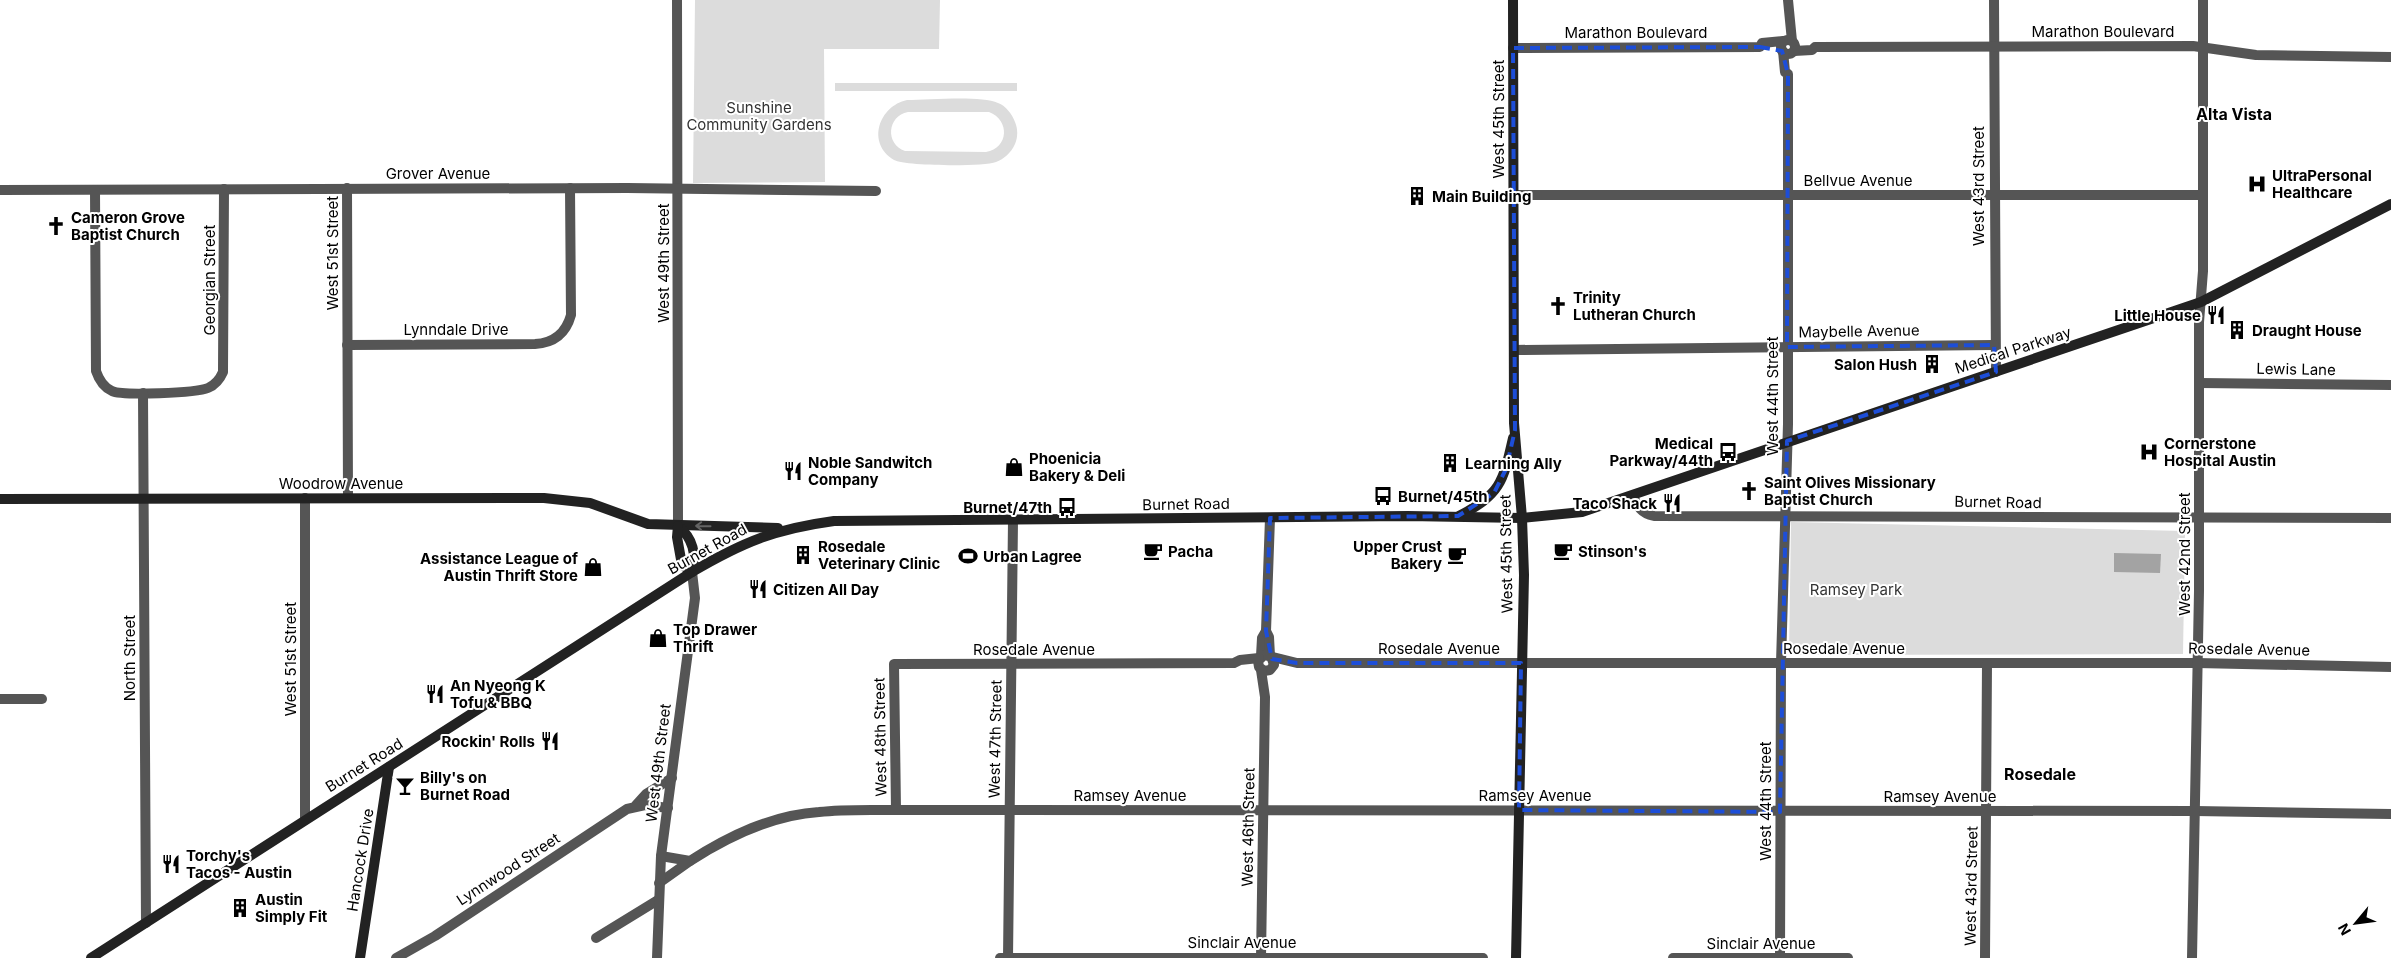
<svg xmlns="http://www.w3.org/2000/svg" width="2391" height="958" font-family="Inter,sans-serif">
	<style>
		.green { fill: #dcdcdc; fill-rule: evenodd }
		.water { fill: #a3a3a3 }
		.lines { fill: none; stroke-linecap: round; stroke-linejoin: round }
		.street { stroke: #555; stroke-width: 10 }
		.secondary { stroke: #222; stroke-width: 10 }
		.oneway { stroke: #646464 }
		.marked { fill: none; stroke: #1d4ed8; stroke-width: 4; stroke-dasharray: 10 6; stroke-linejoin: round }
		.labels { text-anchor: middle; dominant-baseline: central; stroke-width: 4; stroke-linejoin: round; paint-order: stroke }
		.street-label { font-size: 15px; fill: #000; stroke: #fff }
		.park-label { font-size: 15px; fill: #333; stroke: #fff }
		.poi-label { font-size: 15px; font-weight: bold; fill: #000; stroke: #fff; text-anchor: start }
		.neighbourhood-label { font-size: 16px; font-weight: bold; fill: #000; stroke: #fff }
	</style>
	<rect width="100%" height="100%" fill="#fff"/>
	<!-- green -->
	<g class="green">
		<path d="M695 0H940L939 49H824L825 182 693 183Z"/>
		<rect x="835" y="83" width="182" height="8"/>
		<path d="M907 100C928 100 981 95 998 103 1006 106 1012 114 1015 122 1018 129 1018 137 1015 144 1011 153 1004 159 996 162 983 167 905 166 894 160 866 143 879 106 907 100ZM908 112H989C1010 120 1009 148 986 152L905 151C885 144 887 116 908 112Z"/>
		<path d="M1791 522 2185 531 2183 654 1789 655Z"/>
	</g>
	<!-- water -->
	<path class="water" d="M2114 553 2161 554 2160 573 2114 572Z"/>
	<g class="lines">
		<!-- street -->
		<g class="street">
			<path d="M677 0 678 526"/>
			<path d="M1788 0 1792 41"/>
			<path d="M1994 0 1996 372"/>
			<circle cx="1788" cy="47" r="7"/>
			<path d="M1513 48 1760 47 1762 43 1783 41"/>
			<path d="M1794 51 1812 50 1815 47 2193 46 2256 55 2391 57"/>
			<path d="M347 188 348 498"/>
			<path d="M0 190 627 188 876 191"/>
			<path d="M95 190 96 371C99 380 103 387 112 391 122 396 196 393 208 388 215 385 220 379 223 372L224 189"/>
			<path d="M1513 195H2203"/>
			<path d="M347 345 535 344C554 343 566 333 571 315L570 188"/>
			<path d="M1514 350 1994 345"/>
			<path d="M2200 383 2391 385"/>
			<path d="M143 393 146 923"/>
			<path d="M1633 496C1638 507 1641 513 1654 516L2391 518"/>
			<path d="M305 498V820"/>
			<path d="M1261 656 1262 638 1266 631"/>
			<path d="M1270 656 1269 637 1266 631 1270 518"/>
			<path d="M1272 659 1274 665 1270 670 1264 671 1259 667 1258 661 1264 655 1297 663H2197L2391 667"/>
			<path d="M0 699H42"/>
			<path d="M636 805 646 794 672 778"/>
			<path d="M896 810 894 664 1234 663 1240 660 1259 658"/>
			<path d="M661 856 690 861C729 836 772 815 819 812 844 809 871 810 896 810L2195 811 2391 814"/>
			<path d="M659 883 690 861"/>
			<path d="M596 938 658 900"/>
			<path d="M396 958 435 936 627 809 645 805 668 808"/>
			<path d="M657 958 661 856 695 598 692 572"/>
			<path d="M1000 958H1483"/>
			<path d="M1008 958 1013 520"/>
			<path d="M1261 958 1265 697 1261 670"/>
			<path d="M1673 958H1848"/>
			<path d="M1780 958 1781 663 1788 424V74L1785 72 1783 51"/>
			<path d="M1985 958 1987 664"/>
			<path d="M2192 958 2199 591V322L2203 271V0"/>
		</g>
		<!-- secondary -->
		<g class="secondary">
			<path d="M1513 0 1514 423 1522 518 1524 575 1516 958"/>
			<path d="M0 499 544 498 590 503 648 524 778 528"/>
			<path d="M1459 516C1501 494 1503 482 1513 438"/>
			<path d="M678 526C693 538 697 555 692 572"/>
			<path d="M678 526 677 537 682 565 692 572"/>
			<path d="M91 958 692 572C743 542 775 529 834 521L1408 516 1522 518 1582 512 2201 302 2391 204"/>
			<path d="M360 958 389 767"/>
		</g>
	</g>
	<!-- one-way arrows -->
	<defs><path id="oneway-shaft" d="M-6 0H5M1.5-3L5.5 0L1.5 3" fill="none" stroke-width="1.6" stroke-linecap="round" stroke-linejoin="round" transform="scale(1.25)"/></defs>
	<use class="oneway" href="#oneway-shaft" transform="translate(703 526) rotate(-179)"/>
	<!-- marked area -->
	<path class="marked" d="M1760 47 1782 51 1788 74 1787 347 1994 345 1996 372 1787 441 1780 812 1519 810 1521 663H1297L1272 659 1266 631 1270 518 1458 516 1494 493 1506 469 1515 430 1513 48Z"/>
	<!-- icons -->
	<defs>
		<g id="hospital-bare" transform="scale(1.5)"><path d="M-5-5h3v3.5h4V-5h3V5h-3V1.5h-4V5h-3Z" fill="#000" stroke="#fff" stroke-width="2.5" paint-order="stroke"/></g>
		<g id="building-bare" transform="scale(1.5)"><path d="M-4-6H4V6H1V3H-1V6H-4ZM-2.5-4.3h1.7v1.8h-1.7ZM.8-4.3h1.7v1.8H.8ZM-2.5-1h1.7V.8h-1.7ZM.8-1h1.7V.8H.8Z" fill="#000" stroke="#fff" stroke-width="2.5" paint-order="stroke"/></g>
		<g id="church-bare" transform="scale(1.5)"><path d="M-1.2-6h2.4v3.5h3.3v2.4h-3.3V6h-2.4V-.1h-3.3v-2.4h3.3Z" fill="#000" stroke="#fff" stroke-width="2.5" paint-order="stroke"/></g>
		<g id="restaurant-bare" transform="scale(1.5)"><path d="M-5-6h1v4h1v-4h1v4h1v-4h1v5L-1.5 .5V6h-2V.5L-5-1ZM5-6V6H3V1.5H1.5Q1.5-4 5-6Z" fill="#000" stroke="#fff" stroke-width="2.5" paint-order="stroke"/></g>
		<g id="bus-bare" transform="scale(1.5)"><path d="M-5-6H5V4H4V6H2V4H-2V6H-4V4H-5ZM-3.5-4V0h7V-4ZM-3.5 1.2v1.5H-2V1.2ZM2 1.2v1.5H3.5V1.2Z" fill="#000" stroke="#fff" stroke-width="2.5" paint-order="stroke"/></g>
		<g id="shop-bare" transform="scale(1.5)"><path d="M-5-2.5h2.3a2.7 3.5 0 0 1 5.4 0H5L5.5 6h-11ZM-1.5-2.5h3a1.5 2.3 0 0 0-3 0Z" fill="#000" stroke="#fff" stroke-width="2.5" paint-order="stroke"/></g>
		<g id="cafe-bare" transform="scale(1.5)"><path d="M-5.5-4.5H6V0H3Q3 3.5 0 3.5H-2.5Q-5.5 3.5-5.5 0ZM3-3.2v2h1.7v-2ZM-6 4.5H4V6H-6Z" fill="#000" stroke="#fff" stroke-width="2.5" paint-order="stroke"/></g>
		<g id="stadium-bare" transform="scale(1.5)"><path d="M0-5a6.5 5 0 1 0 0 10a6.5 5 0 1 0 0-10ZM-3.5-1.8h7v3.6h-7Z" fill="#000" stroke="#fff" stroke-width="2.5" paint-order="stroke"/></g>
		<g id="bar-bare" transform="scale(1.5)"><path d="M-6-5H6L.8 .8V4.5H3.5V6h-7V4.5H-.8V.8Z" fill="#000" stroke="#fff" stroke-width="2.5" paint-order="stroke"/></g>
	</defs>
	<g fill-rule="evenodd">
		<use href="#hospital-bare" x="2257" y="184"/>
		<use href="#building-bare" x="1417" y="196"/>
		<use href="#church-bare" x="56" y="226"/>
		<use href="#church-bare" x="1558" y="306"/>
		<use href="#restaurant-bare" x="2216" y="315"/>
		<use href="#building-bare" x="2237" y="330"/>
		<use href="#building-bare" x="1932" y="364"/>
		<use href="#bus-bare" x="1728" y="452"/>
		<use href="#hospital-bare" x="2149" y="452"/>
		<use href="#building-bare" x="1450" y="463"/>
		<use href="#shop-bare" x="1014" y="467"/>
		<use href="#restaurant-bare" x="793" y="471"/>
		<use href="#church-bare" x="1749" y="491"/>
		<use href="#bus-bare" x="1383" y="496"/>
		<use href="#restaurant-bare" x="1672" y="503"/>
		<use href="#bus-bare" x="1067" y="507"/>
		<use href="#cafe-bare" x="1153" y="551"/>
		<use href="#cafe-bare" x="1563" y="551"/>
		<use href="#building-bare" x="803" y="555"/>
		<use href="#cafe-bare" x="1457" y="555"/>
		<use href="#stadium-bare" x="968" y="556"/>
		<use href="#shop-bare" x="593" y="567"/>
		<use href="#restaurant-bare" x="758" y="589"/>
		<use href="#shop-bare" x="658" y="638"/>
		<use href="#restaurant-bare" x="435" y="694"/>
		<use href="#restaurant-bare" x="550" y="741"/>
		<use href="#bar-bare" x="405" y="786"/>
		<use href="#restaurant-bare" x="171" y="864"/>
		<use href="#building-bare" x="240" y="908"/>
	</g>
	<g class="labels">
		<!-- street labels -->
		<g class="street-label">
			<text x="2103" y="31">Marathon Boulevard</text>
			<text x="1636" y="32">Marathon Boulevard</text>
			<text transform="translate(1498 119) rotate(-90)">West 45th Street</text>
			<text x="438" y="173">Grover Avenue</text>
			<text x="1858" y="180">Bellvue Avenue</text>
			<text transform="translate(1978 186) rotate(-90)">West 43rd Street</text>
			<text transform="translate(332 253) rotate(-90)">West 51st Street</text>
			<text transform="translate(663 263) rotate(-90)">West 49th Street</text>
			<text transform="translate(209 280) rotate(-90)">Georgian Street</text>
			<text x="456" y="329">Lynndale Drive</text>
			<text transform="translate(1859 331) rotate(-1)">Maybelle Avenue</text>
			<text transform="translate(2013 350) rotate(-18)">Medical Parkway</text>
			<text transform="translate(2296 369) rotate(1)">Lewis Lane</text>
			<text transform="translate(1772 396) rotate(-90)">West 44th Street</text>
			<text x="341" y="483">Woodrow Avenue</text>
			<text transform="translate(1998 502) rotate(1)">Burnet Road</text>
			<text transform="translate(1186 504) rotate(-1)">Burnet Road</text>
			<text transform="translate(707 549) rotate(-29)">Burnet Road</text>
			<text transform="translate(1506 554) rotate(-91)">West 45th Street</text>
			<text transform="translate(2184 554) rotate(-90)">West 42nd Street</text>
			<text x="1439" y="648">Rosedale Avenue</text>
			<text x="1844" y="648">Rosedale Avenue</text>
			<text x="1034" y="649">Rosedale Avenue</text>
			<text transform="translate(2249 649) rotate(1)">Rosedale Avenue</text>
			<text transform="translate(129 658) rotate(-90)">North Street</text>
			<text transform="translate(290 659) rotate(-90)">West 51st Street</text>
			<text transform="translate(880 737) rotate(-91)">West 48th Street</text>
			<text transform="translate(995 739) rotate(-89)">West 47th Street</text>
			<text transform="translate(658 763) rotate(-83)">West 49th Street</text>
			<text transform="translate(364 765) rotate(-32)">Burnet Road</text>
			<text x="1130" y="795">Ramsey Avenue</text>
			<text x="1535" y="795">Ramsey Avenue</text>
			<text x="1940" y="796">Ramsey Avenue</text>
			<text transform="translate(1765 801) rotate(-90)">West 44th Street</text>
			<text transform="translate(1248 827) rotate(-89)">West 46th Street</text>
			<text transform="translate(360 860) rotate(-81)">Hancock Drive</text>
			<text transform="translate(508 869) rotate(-33)">Lynnwood Street</text>
			<text transform="translate(1971 886) rotate(-89)">West 43rd Street</text>
			<text x="1242" y="942">Sinclair Avenue</text>
			<text x="1761" y="943">Sinclair Avenue</text>
		</g>
		<!-- park labels -->
		<g class="park-label">
			<text x="759" y="107">Sunshine<tspan x="759" dy="17">Community Gardens</tspan></text>
			<text x="1856" y="589">Ramsey Park</text>
		</g>
		<!-- poi labels -->
		<g class="poi-label">
			<text x="2272" y="175">UltraPersonal<tspan x="2272" dy="17">Healthcare</tspan></text>
			<text x="1432" y="196">Main Building</text>
			<text x="71" y="217">Cameron Grove<tspan x="71" dy="17">Baptist Church</tspan></text>
			<text x="1573" y="297">Trinity<tspan x="1573" dy="17">Lutheran Church</tspan></text>
			<text x="2201" y="315" text-anchor="end">Little House</text>
			<text x="2252" y="330">Draught House</text>
			<text x="1917" y="364" text-anchor="end">Salon Hush</text>
			<text x="1713" y="443" text-anchor="end">Medical<tspan x="1713" dy="17">Parkway/44th</tspan></text>
			<text x="2164" y="443">Cornerstone<tspan x="2164" dy="17">Hospital Austin</tspan></text>
			<text x="1029" y="458">Phoenicia<tspan x="1029" dy="17">Bakery &amp; Deli</tspan></text>
			<text x="808" y="462">Noble Sandwitch<tspan x="808" dy="17">Company</tspan></text>
			<text x="1465" y="463">Learning Ally</text>
			<text x="1764" y="482">Saint Olives Missionary<tspan x="1764" dy="17">Baptist Church</tspan></text>
			<text x="1398" y="496">Burnet/45th</text>
			<text x="1657" y="503" text-anchor="end">Taco Shack</text>
			<text x="1052" y="507" text-anchor="end">Burnet/47th</text>
			<text x="818" y="546">Rosedale<tspan x="818" dy="17">Veterinary Clinic</tspan></text>
			<text x="1442" y="546" text-anchor="end">Upper Crust<tspan x="1442" dy="17">Bakery</tspan></text>
			<text x="1168" y="551">Pacha</text>
			<text x="1578" y="551">Stinson's</text>
			<text x="983" y="556">Urban Lagree</text>
			<text x="578" y="558" text-anchor="end">Assistance League of<tspan x="578" dy="17">Austin Thrift Store</tspan></text>
			<text x="773" y="589">Citizen All Day</text>
			<text x="673" y="629">Top Drawer<tspan x="673" dy="17">Thrift</tspan></text>
			<text x="450" y="685">An Nyeong K<tspan x="450" dy="17">Tofu &amp; BBQ</tspan></text>
			<text x="535" y="741" text-anchor="end">Rockin' Rolls</text>
			<text x="420" y="777">Billy's on<tspan x="420" dy="17">Burnet Road</tspan></text>
			<text x="186" y="855">Torchy's<tspan x="186" dy="17">Tacos - Austin</tspan></text>
			<text x="255" y="899">Austin<tspan x="255" dy="17">Simply Fit</tspan></text>
		</g>
		<!-- neighbourhood labels -->
		<g class="neighbourhood-label">
			<text x="2234" y="114">Alta Vista</text>
			<text x="2040" y="774">Rosedale</text>
		</g>
	</g>
	<!-- north arrow -->
	<g transform="translate(2356 923) rotate(241)" stroke="#ffffff" stroke-width="4" paint-order="stroke">
	<path d="M0-4L9 19L0 12L-9 19Z" fill="#000000"/>
	<text y="-8" font-size="14" font-weight="bold" text-anchor="middle" fill="#000000">N</text>
	</g>
</svg>
